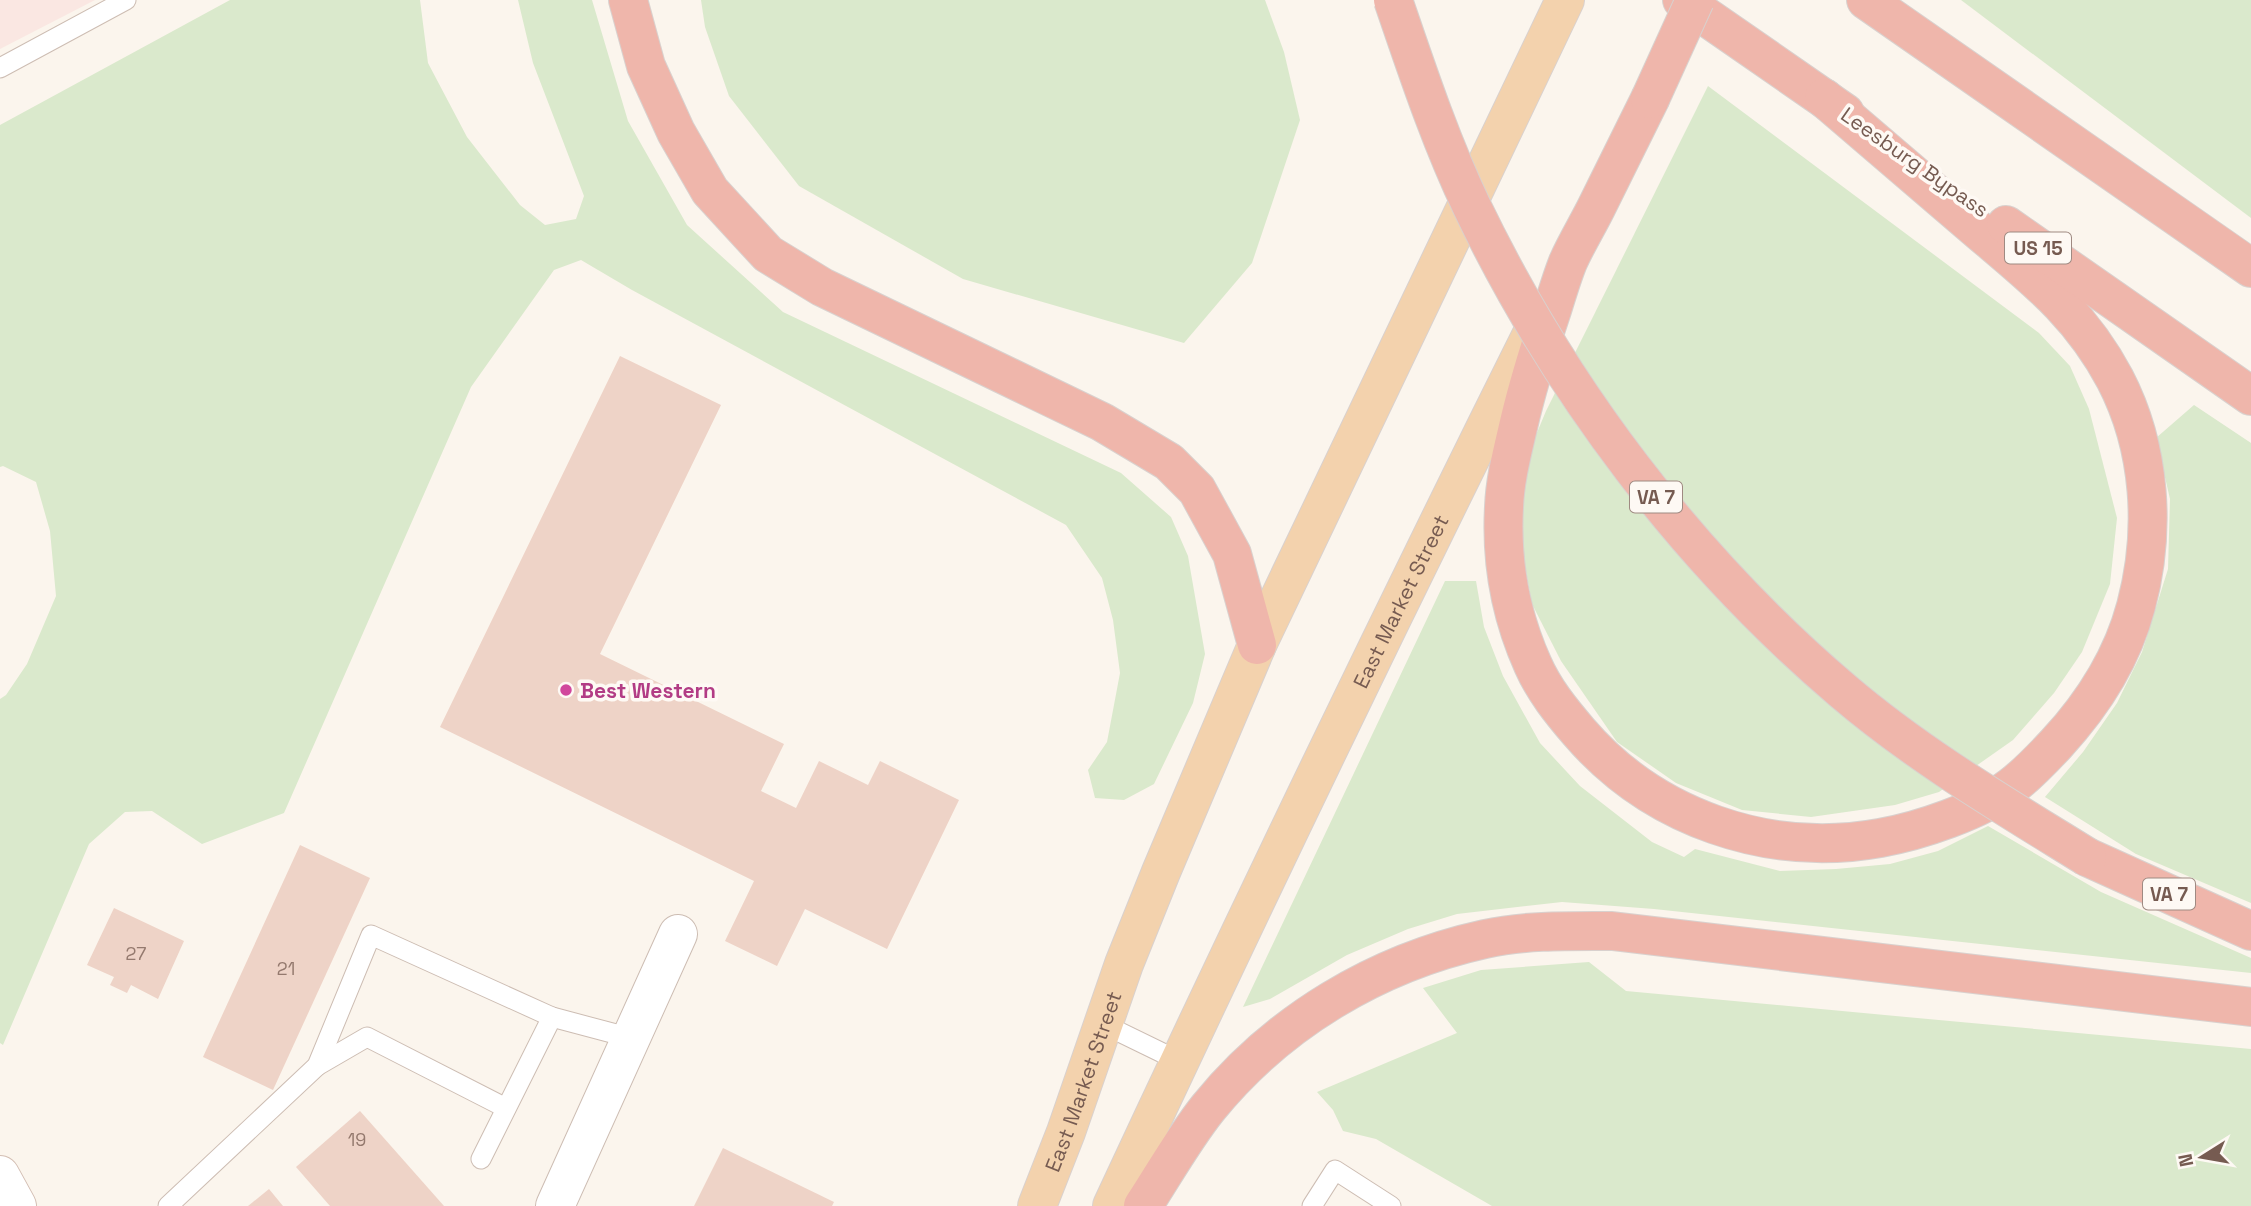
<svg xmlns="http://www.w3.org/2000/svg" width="2251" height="1206" font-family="'Space Grotesk',sans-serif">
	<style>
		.commercial { fill: #fae7e2 }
		.green { fill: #dae9cc }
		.building { fill: #eed3c7 }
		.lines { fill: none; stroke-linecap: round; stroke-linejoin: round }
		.lane-casing { stroke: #cdbdb3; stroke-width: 21 }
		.street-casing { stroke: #cdbdb3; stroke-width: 40 }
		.secondary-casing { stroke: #d3beb3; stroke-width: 40 }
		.primary-casing { stroke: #d9d1ce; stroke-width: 40 }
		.highway-casing { stroke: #d9d1ce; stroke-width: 40 }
		.lane { stroke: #fff; stroke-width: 19 }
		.street { stroke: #fff; stroke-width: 38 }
		.secondary { stroke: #fff; stroke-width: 38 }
		.primary { stroke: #f3d2ad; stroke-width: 38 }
		.highway { stroke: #efb6ab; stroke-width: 38 }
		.highway-bridge-casing { stroke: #d9d1ce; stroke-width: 40; stroke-linecap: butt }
		.highway-bridge { stroke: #efb6ab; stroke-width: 38 }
		.hotel-dot { fill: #d1479c; stroke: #fef9f4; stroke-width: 2.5 }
		.labels { text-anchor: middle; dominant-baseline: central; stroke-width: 7; stroke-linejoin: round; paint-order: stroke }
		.number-label { font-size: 18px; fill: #94796e }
		.shield { fill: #fef9f4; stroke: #9f8a82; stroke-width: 2 }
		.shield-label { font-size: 19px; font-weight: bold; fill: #765b51 }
		.street-label { font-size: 21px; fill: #765b51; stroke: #fef9f4 }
		.hotel-label { font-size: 21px; font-weight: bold; fill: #b23c85; stroke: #fef9f4; text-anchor: start }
	</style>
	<rect width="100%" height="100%" fill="#fbf5ed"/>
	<!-- commercial -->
	<path class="commercial" d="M0 0H95L0 49Z"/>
	<!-- green -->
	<g class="green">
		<path d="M230 0H420L428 63 467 137 520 205 545 225 576 219 584 196 533 63 518 0H592L628 121 687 225 783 312 1121 473 1171 517 1188 556 1205 654 1193 703 1154 784 1124 800 1095 798 1088 770 1107 742 1120 673 1113 620 1102 578 1066 525 632 290 581 260 554 270 471 387 284 813 202 844 152 811 125 812 89 844 3 1045 0 1043V699L6 695 27 664 56 596 50 531 36 482 3 466 0 467V125Z"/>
		<path d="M701 0H1265L1284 52 1300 120 1252 263 1184 343 963 279 799 186 729 96 705 27Z"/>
		<path d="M1961 0H2251V218Z"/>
		<path d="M1708 86 2039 333 2070 366 2089 409 2117 518 2110 584 2082 652 2054 693 2013 740 1939 792 1895 805 1811 817 1742 810 1676 783 1617 742 1561 661 1532 604 1523 555 1519 501 1531 447 1546 411Z"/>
		<path d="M2194 405 2251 443V903L2136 854 2045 797 2083 752 2117 703 2142 652 2168 569 2170 499 2156 438Z"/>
		<path d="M1445 581H1476L1484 627 1503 676 1540 743 1580 786 1652 842 1684 857 1695 849 1780 871 1836 869 1890 864 1938 851 1988 826 2101 892 2251 958V973L1654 909 1562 902 1457 914 1408 929 1347 955 1270 999 1243 1007Z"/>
		<path d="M1589 962 1626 991 2251 1049V1206H1492L1376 1139 1343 1131 1333 1110 1317 1092 1457 1033 1423 988 1481 970Z"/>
	</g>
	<!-- building -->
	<g class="building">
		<path d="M620 356 721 405 600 654 784 744 761 791 796 808 819 761 868 785 880 761 959 800 887 949 805 909 777 966 725 941 754 881 440 727Z"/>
		<path d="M300 845 370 878 273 1090 203 1057Z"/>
		<path d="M114 908 184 941 158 999 131 985 127 993 110 985 114 977 87 965Z"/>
		<path d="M360 1111 444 1206H330L296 1167Z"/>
		<path d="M723 1148 834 1202 832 1206H694Z"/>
		<path d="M269 1189 283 1206H248Z"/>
	</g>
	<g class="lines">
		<!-- lane casing -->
		<g class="lane-casing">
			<g id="lane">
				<path d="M0 68 126 0"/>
				<path d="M1103 1024 1179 1061"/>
				<path d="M317 1066 367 1037 506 1108"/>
				<path d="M481 1159 552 1017 631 1038"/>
				<path d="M168 1206 317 1066 371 935 552 1017"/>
				<path d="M1312 1206 1335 1170 1391 1206"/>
			</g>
		</g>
		<!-- street casing -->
		<g class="street-casing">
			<path id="street" d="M555 1206 678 934"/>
		</g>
		<!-- secondary casing -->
		<g class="secondary-casing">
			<path id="secondary" d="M0 1175 17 1206"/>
		</g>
		<!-- primary casing -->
		<g class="primary-casing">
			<g id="primary">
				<path id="s1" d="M1037 1206 1066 1132 1124 964 1161 872 1257 645 1565 0"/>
				<path id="s2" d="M1112 1206C1249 911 1390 619 1535 328"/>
			</g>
		</g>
		<!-- highway casing -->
		<g class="highway-casing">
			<g id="highway">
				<path d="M628 0 646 66 676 132 710 191 768 254 822 287 1102 422 1169 462 1197 490 1232 554 1257 645"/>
				<path d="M1682 0 1845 113"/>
				<path d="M1866 0 2251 268"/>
				<path d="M1650 99C1632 135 1614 171 1596 208 1587 226 1576 244 1568 262 1562 277 1557 294 1552 310 1539 349 1527 387 1518 427 1512 453 1505 480 1504 507 1501 561 1511 616 1533 665 1544 690 1561 711 1579 732 1653 818 1768 858 1880 838 1919 831 1980 811 2012 786 2028 774 2042 759 2056 744 2093 704 2122 659 2136 606 2156 531 2151 448 2115 379 2078 309 2029 274 1971 224 1922 182 1873 140 1824 98"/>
				<path d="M2006 225 2251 396"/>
				<path d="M2087 857 2251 931"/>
				<path d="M1143 1206C1164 1174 1184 1138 1208 1108 1278 1022 1376 963 1485 939 1526 930 1570 931 1612 931L2251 1007"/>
			</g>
		</g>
		<!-- lane -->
		<use href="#lane" class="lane"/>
		<!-- street -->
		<use href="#street" class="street"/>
		<!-- secondary -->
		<use href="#secondary" class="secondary"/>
		<!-- primary -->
		<use href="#primary" class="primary"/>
		<!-- highway -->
		<use href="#highway" class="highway"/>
		<!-- highway-bridge casing -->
		<g class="highway-bridge-casing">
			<g id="highway-bridge">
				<path d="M1393 0C1417 70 1440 140 1472 207 1560 390 1688 559 1843 691 1918 755 2003 805 2087 857"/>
				<path d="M1650 99 1695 0"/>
			</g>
		</g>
		<!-- highway-bridge -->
		<use href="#highway-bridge" class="highway-bridge"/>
	</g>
	<!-- markers -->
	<circle class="hotel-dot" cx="566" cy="690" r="7"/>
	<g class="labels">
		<!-- number labels -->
		<g class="number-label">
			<text x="136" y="953">27</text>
			<text x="286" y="968">21</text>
			<text x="357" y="1139">19</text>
		</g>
		<!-- shield labels -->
		<g class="shield">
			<rect x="2005" y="232.5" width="66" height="31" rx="5"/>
			<rect x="1630" y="481.5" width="52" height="31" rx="5"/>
			<rect x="2143" y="878.5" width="52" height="31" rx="5"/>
		</g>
		<g class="shield-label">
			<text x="2038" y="248">US 15</text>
			<text x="1656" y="497">VA 7</text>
			<text x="2169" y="894">VA 7</text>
		</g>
		<!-- street labels -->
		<g class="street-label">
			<text transform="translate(1915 162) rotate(35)">Leesburg Bypass</text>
			<text stroke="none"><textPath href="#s2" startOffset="670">East Market Street</textPath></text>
			<text stroke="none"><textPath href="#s1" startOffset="133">East Market Street</textPath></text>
		</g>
		<!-- hotel labels -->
		<g class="hotel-label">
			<text x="580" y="690">Best Western</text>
		</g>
	</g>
	<!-- north arrow -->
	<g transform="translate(2202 1157) rotate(259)" stroke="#fef9f4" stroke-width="5" paint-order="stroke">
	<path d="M0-5L12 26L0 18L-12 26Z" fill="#765b51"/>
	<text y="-10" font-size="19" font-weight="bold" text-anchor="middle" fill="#765b51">N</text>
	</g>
</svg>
